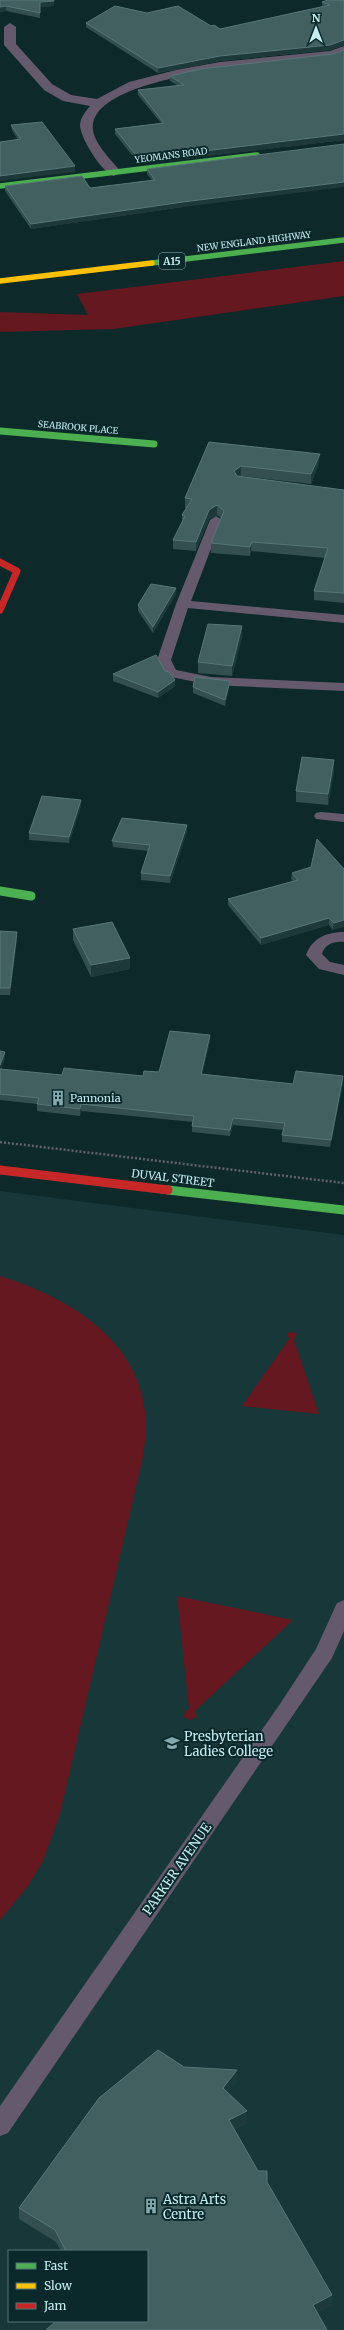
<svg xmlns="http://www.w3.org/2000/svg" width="344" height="2330" font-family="Merriweather,serif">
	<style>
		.built { fill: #173739; fill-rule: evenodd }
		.green { fill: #651820 }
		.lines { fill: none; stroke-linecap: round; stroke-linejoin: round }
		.path { stroke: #61626d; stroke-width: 2.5; stroke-dasharray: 2 2; stroke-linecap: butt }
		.lane { fill: #645a6b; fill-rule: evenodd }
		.street { fill: #645a6b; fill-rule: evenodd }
		.fast-far2 { stroke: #4caf50; stroke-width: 5.5 }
		.fast-far1 { stroke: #4caf50; stroke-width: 7 }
		.fast { stroke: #4caf50; stroke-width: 9 }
		.slow { stroke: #ffc107; stroke-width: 5.5 }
		.jam-far1 { stroke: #c62828; stroke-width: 7 }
		.jam { stroke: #c62828; stroke-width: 9 }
		.wall { fill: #334f50 }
		.shaded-wall { fill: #1d393a }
		.building { fill: #436061; stroke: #577678 }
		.labels { text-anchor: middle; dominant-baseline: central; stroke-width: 4; stroke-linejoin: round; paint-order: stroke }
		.far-street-label { font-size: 9px; fill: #c4edf0; stroke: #0b282a }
		.shield { fill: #0b282a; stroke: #8cb2b5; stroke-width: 1 }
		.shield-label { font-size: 10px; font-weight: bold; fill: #c4edf0 }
		.poi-label { font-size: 11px; fill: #c4edf0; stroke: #0b282a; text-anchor: start }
		.street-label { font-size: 11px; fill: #c4edf0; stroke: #0b282a }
		.near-poi-label { font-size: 13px; fill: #c4edf0; stroke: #0b282a; text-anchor: start }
		.near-street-label { font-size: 13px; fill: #c4edf0; stroke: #0b282a }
	</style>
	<rect width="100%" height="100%" fill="#0d292a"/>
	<!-- built -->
	<path class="built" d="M0 1191 344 1235V2330H0ZM9 2251H147V2321H9Z"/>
	<!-- green -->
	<g class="green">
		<path d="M344 261V296L113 329 0 332V312L88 315 77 294Z"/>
		<path d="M0 1276C71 1298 146 1343 146 1427 146 1437 144 1448 143 1457L60 1814 43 1861 28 1886 0 1920Z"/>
		<path d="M292 1332 297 1334 294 1340 319 1414 242 1406 289 1339 287 1333Z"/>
		<path d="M177 1596 293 1620 195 1711 197 1717 190 1720 184 1717 185 1711 189 1709Z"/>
	</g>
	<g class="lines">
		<!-- path -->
		<path class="path" d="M0 1142 344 1183"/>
		<!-- lane -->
		<g class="lane">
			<path d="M216 516 222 520 191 601 344 615V623L188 608 171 660 176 670 211 677 344 683V691L211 685 166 676 157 660 176 604 210 520Z"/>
			<path d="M321 812 344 814V822L316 819 314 816 316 813Z"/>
			<path d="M344 932V942C334 941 325 944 322 954L330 962 344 965V975L319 969 306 955C312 938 327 932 344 932Z"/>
			<path d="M344 1600V1631L332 1658 8 2133 0 2136V2106L280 1704 316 1649 337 1603Z"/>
		</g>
		<!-- street -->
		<path class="street" d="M10 23 16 27V44L52 84 71 95 97 99 129 82 176 70 220 62 330 51 344 46V54L332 58C287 63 104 71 93 123 90 141 111 159 121 172L114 176C102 173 80 138 80 125 80 118 86 111 90 106L63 101 44 90 4 45V27Z"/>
		<!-- fast-far2 -->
		<g class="fast-far2">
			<path d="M0 186 257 155"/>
			<path d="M152 263 344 240"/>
		</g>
		<!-- fast-far1 -->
		<path class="fast-far1" d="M0 431 154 444"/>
		<!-- fast -->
		<g class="fast">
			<path d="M0 891 31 896"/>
			<path d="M168 1190 344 1210"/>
		</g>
		<!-- slow -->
		<path class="slow" d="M0 281 152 263"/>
		<!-- jam-far1 -->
		<path class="jam-far1" d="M0 562 17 571 0 610"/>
		<!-- jam -->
		<path class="jam" d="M0 1170 168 1190"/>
	</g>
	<!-- wall -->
	<g class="wall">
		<path d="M0 0 54 6 40 7V18L6 11 0 12Z"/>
		<path d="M344 0V45L330 50 220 61 158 73 86 27V23L211 26 220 29 323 7H322V2Z"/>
		<path d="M344 50V141V140L139 164 115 134V129L161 123 138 95V90L177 85 170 81V76L333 54Z"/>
		<path d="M11 125 75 172 18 140 12 130Z"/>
		<path d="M147 169 183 207 31 229 5 191V186L90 188 152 180 147 174Z"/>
		<path d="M209 442 319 463 311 484 241 476 240 477 344 490V603L314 600V591L325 558 251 551 250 556 211 553V543L221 518 217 515 209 519 196 551 173 549V540L182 523V515L186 508H185V498Z"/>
		<path d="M176 588V594L153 633 138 611V605Z"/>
		<path d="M242 637 232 676 198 673V662Z"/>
		<path d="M165 671 175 686 158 698 113 681V674Z"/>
		<path d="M230 681 229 687 225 706 193 693V687Z"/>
		<path d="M334 760V771L328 805 296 802V791Z"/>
		<path d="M81 806 69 843 29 840V833Z"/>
		<path d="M187 831 170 883 141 880V873L148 851 113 847 112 841Z"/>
		<path d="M344 869 333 930 329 925 261 945 228 905V899L293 881 291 879 292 873Z"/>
		<path d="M73 929 130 969 91 977 73 940Z"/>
		<path d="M0 931 17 938 10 995H0Z"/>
		<path d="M210 1041 202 1074 293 1084 343 1083 330 1147 282 1142V1135L284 1130 233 1125 230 1136 192 1132V1126L193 1122 81 1111 80 1116 37 1111V1104L0 1100V1051L5 1052V1058L1 1069 62 1075 143 1076 159 1072Z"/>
		<path d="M184 2067 237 2081 228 2093 247 2111V2123L234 2129 258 2171 267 2182 332 2295 331 2306 147 2321V2251H61L56 2242 19 2219V2208Z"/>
	</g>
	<!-- shaded-wall -->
	<g class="shaded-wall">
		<path d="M54 1V6L40 7V2Z"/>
		<path d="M6 6V11L0 12V7Z"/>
		<path d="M344 40V45L330 50 220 61 158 73V68L220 56Z"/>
		<path d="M344 134V140L139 164V159Z"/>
		<path d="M75 166V172L0 181V176Z"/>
		<path d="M344 182V187L183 207 31 229V224L183 202Z"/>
		<path d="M320 454 319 463 311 484V474Z"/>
		<path d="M241 466V476L234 480V471Z"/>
		<path d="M217 505V515L209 519 196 551V542L209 510Z"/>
		<path d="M252 542 251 551 250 556V547Z"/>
		<path d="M176 588V594L153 633V627Z"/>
		<path d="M242 626V637L232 676V666Z"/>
		<path d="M175 680V686L158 698V692Z"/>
		<path d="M230 681 229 687 225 706V700Z"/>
		<path d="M334 760V771L328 805V794Z"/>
		<path d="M81 800V806L69 843V837Z"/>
		<path d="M187 825V831L170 883V876Z"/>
		<path d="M329 918V925L261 945V938Z"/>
		<path d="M344 920V927L333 930 334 923Z"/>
		<path d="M17 932V938L10 995V988Z"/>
		<path d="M130 958V969L91 977V965Z"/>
		<path d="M210 1035V1041L201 1081V1074Z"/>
		<path d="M5 1052V1058L0 1073V1065Z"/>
		<path d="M343 1076V1083L330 1147 331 1140Z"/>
		<path d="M81 1104V1111L80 1116V1109Z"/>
		<path d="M233 1118V1125L230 1136V1130Z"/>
		<path d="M237 2070V2081L223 2100V2088Z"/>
		<path d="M247 2111V2123L228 2131 229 2120Z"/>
		<path d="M332 2295 331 2306 312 2316 313 2305Z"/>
	</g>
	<!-- building -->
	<g class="building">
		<path d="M0 0H54V1L40 2V13L6 6 0 7Z"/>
		<path d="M328 0H344V40L330 45 220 56 158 68 86 23 115 6 147 13 178 6 211 26 214 25 220 29 330 5 322 2Z"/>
		<path d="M344 50V134L139 159 115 129 164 123 138 90 184 85 170 76 200 69 333 54Z"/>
		<path d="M42 122 75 166 0 176V142L21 139 11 125Z"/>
		<path d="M344 144V182L183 202 31 224 5 186 82 176 90 188 155 180 147 169Z"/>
		<path d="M209 442 320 454 311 474 241 466 234 471 237 476 344 490V593L314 591 328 548 252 542 250 547 211 543 224 511 217 505 209 510 196 542 173 540 185 516 182 515 192 499 185 498Z"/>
		<path d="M151 584 176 588 153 627 138 605Z"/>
		<path d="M208 624 242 626 232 666 198 662Z"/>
		<path d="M156 655 165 671 169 672 175 680 158 692 113 674Z"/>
		<path d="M195 677 230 681 225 700 193 687Z"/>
		<path d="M302 757 334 760 328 794 296 791Z"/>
		<path d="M42 796 81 800 69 837 29 833Z"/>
		<path d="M122 818 187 825 170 876 141 873 150 845 112 841Z"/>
		<path d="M317 839 344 869V920L334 923 329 918 261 938 228 899 298 880 292 873 311 867Z"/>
		<path d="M112 922 130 958 91 965 73 929Z"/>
		<path d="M0 931 17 932 10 988H0Z"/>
		<path d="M170 1031 210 1035 201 1074 293 1084 296 1071 343 1076 331 1140 282 1135 285 1123 233 1118 230 1130 192 1126 194 1116 81 1104 80 1109 37 1104 39 1098 0 1094V1069L62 1075 64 1068 143 1076 144 1071 159 1072Z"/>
		<path d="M0 1051 5 1052 0 1065Z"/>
		<path d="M158 2050 184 2067 237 2070 223 2088 247 2111 229 2120 258 2171H267V2182L332 2295 313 2305 327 2330H46L56 2321H147V2251H66L55 2230 19 2208 99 2098Z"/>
	</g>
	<!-- icons -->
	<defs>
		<g id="building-bare" transform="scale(1.2)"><path d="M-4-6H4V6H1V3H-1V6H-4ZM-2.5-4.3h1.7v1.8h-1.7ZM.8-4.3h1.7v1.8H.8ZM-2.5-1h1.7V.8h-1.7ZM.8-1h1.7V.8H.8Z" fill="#84a8ab" stroke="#0b282a" stroke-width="2.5" paint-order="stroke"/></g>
		<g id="school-bare" transform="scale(1.2)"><path d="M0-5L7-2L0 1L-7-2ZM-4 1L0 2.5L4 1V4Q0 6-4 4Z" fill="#84a8ab" stroke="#0b282a" stroke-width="2.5" paint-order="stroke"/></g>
	</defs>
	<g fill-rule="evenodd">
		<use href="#building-bare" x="58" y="1098"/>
		<use href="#school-bare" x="172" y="1743"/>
		<use href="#building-bare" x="151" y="2206"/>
	</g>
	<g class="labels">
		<!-- far-street labels -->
		<g class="far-street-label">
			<text transform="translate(171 155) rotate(-7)">YEOMANS ROAD</text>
			<text transform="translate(254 241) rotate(-7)">NEW ENGLAND HIGHWAY</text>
			<text transform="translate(78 427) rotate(5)">SEABROOK PLACE</text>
		</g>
		<!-- shield labels -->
		<rect class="shield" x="159" y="253" width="26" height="16" rx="3"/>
		<g class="shield-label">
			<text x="172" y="261">A15</text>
		</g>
		<!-- poi labels -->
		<g class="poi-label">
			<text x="70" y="1098">Pannonia</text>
		</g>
		<!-- street labels -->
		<g class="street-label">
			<text transform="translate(173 1178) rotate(7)">DUVAL STREET</text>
		</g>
		<!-- near-poi labels -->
		<g class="near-poi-label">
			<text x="184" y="1736">Presbyterian<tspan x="184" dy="15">Ladies College</tspan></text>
			<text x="163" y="2199">Astra Arts<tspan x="163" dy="15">Centre</tspan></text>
		</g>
		<!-- near-street labels -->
		<g class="near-street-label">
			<text transform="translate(177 1869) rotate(-55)">PARKER AVENUE</text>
		</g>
	</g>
	<!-- legend -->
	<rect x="8" y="2250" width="140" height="72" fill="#0b282a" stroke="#557779"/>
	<rect x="16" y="2263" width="20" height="6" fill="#4caf50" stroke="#557779"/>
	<text x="44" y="2270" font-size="12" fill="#c4edf0">Fast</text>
	<rect x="16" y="2283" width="20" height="6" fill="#ffc107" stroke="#557779"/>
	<text x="44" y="2290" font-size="12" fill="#c4edf0">Slow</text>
	<rect x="16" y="2303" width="20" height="6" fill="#c62828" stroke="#557779"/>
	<text x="44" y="2310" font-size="12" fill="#c4edf0">Jam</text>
	<!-- north arrow -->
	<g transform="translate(316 28)" stroke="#0b282a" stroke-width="3" paint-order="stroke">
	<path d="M0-3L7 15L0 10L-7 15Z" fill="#c4edf0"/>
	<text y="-6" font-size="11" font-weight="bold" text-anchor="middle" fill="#c4edf0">N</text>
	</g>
</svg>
